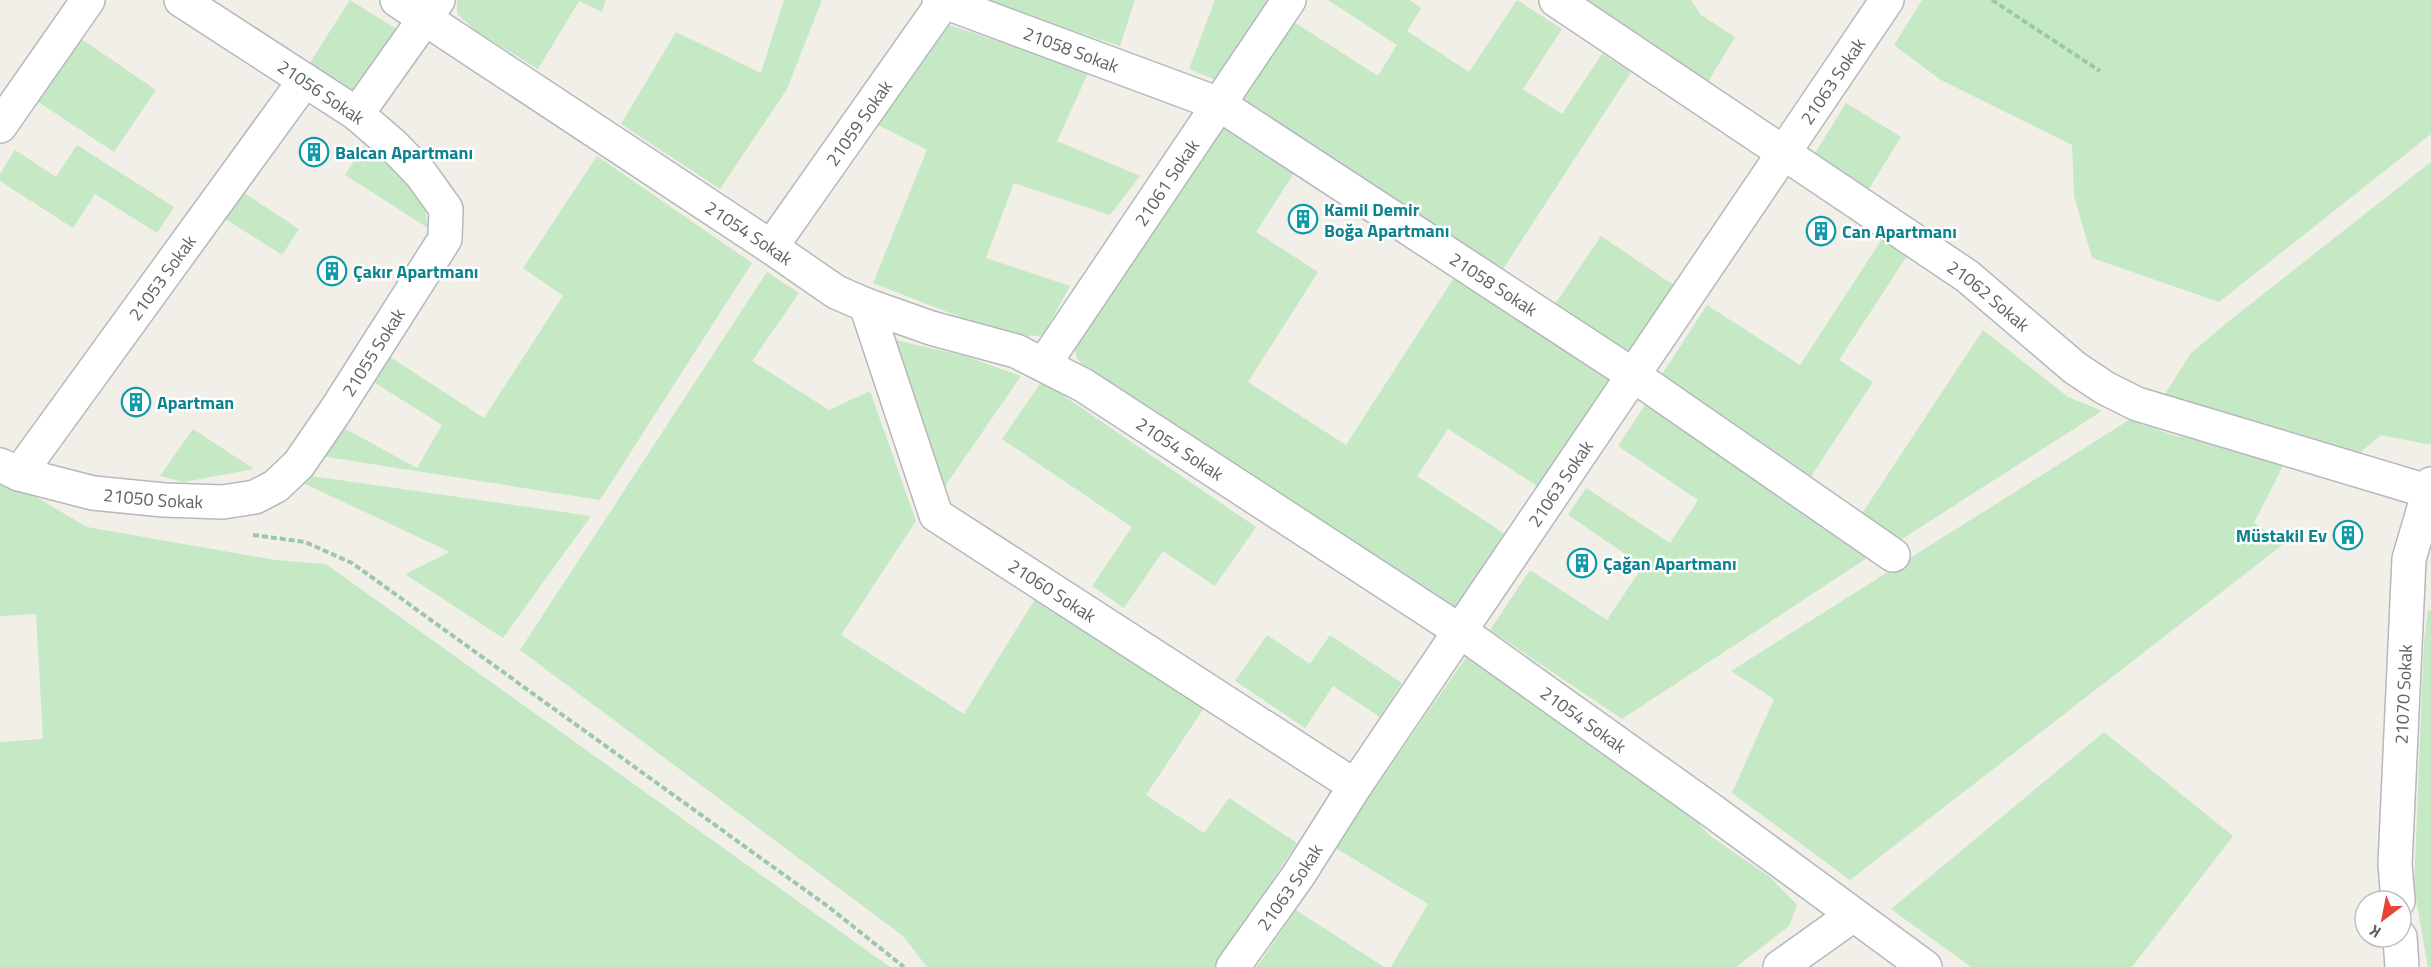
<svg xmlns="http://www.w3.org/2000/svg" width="2431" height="967" font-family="'Titillium Web',sans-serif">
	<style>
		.green { fill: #c5e8c5 }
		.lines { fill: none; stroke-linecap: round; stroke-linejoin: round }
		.minor-casing { stroke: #b5b8bc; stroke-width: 36 }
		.path { stroke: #9cc7a9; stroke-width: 4; stroke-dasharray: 6 3; stroke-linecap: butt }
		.minor { stroke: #fff; stroke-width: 33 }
		.labels { text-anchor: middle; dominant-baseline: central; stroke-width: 5; stroke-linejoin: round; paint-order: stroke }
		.street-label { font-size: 18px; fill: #5f6368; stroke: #fff }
		.culture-label { font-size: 18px; font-weight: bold; fill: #0d838f; stroke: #fff; text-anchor: start }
	</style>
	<rect width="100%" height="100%" fill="#f1efe8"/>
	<!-- green -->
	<g class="green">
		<path d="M350 0 403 33 361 98 309 64Z"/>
		<path d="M457 0H606L602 12 579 1 538 69 475 30 457 14Z"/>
		<path d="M784 0H822L787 89 720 189 621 124 676 32 761 73Z"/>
		<path d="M979 0H1135L1120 46Z"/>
		<path d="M1215 0H1273L1218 81 1189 69Z"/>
		<path d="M1328 0H1410L1421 8 1407 31 1469 72 1517 0 1562 29 1523 89 1562 114 1602 54 1631 72 1503 269 1243 100 1294 22 1378 76 1397 45Z"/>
		<path d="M1581 0H1691L1701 15 1735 37 1706 85Z"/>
		<path d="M1922 0H2431V134L2219 302 2092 258 2074 196 2072 145 1941 80 1894 45Z"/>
		<path d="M946 24 1089 71 1057 141 1140 176 1110 215 1014 183 986 258 1070 286 1043 335 1014 338 873 283 927 150 878 125Z"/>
		<path d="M80 38 156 90 114 152 37 101Z"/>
		<path d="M1846 103 1901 137 1867 192 1812 158Z"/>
		<path d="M1217 120 1296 170 1256 232 1318 272 1248 382 1346 445 1455 276 1613 378 1542 489 1448 429 1417 476 1511 538 1462 614 1088 373 1077 358 1073 342Z"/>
		<path d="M77 145 174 207 157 233 95 194 73 228 0 181V174L15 150 56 177Z"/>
		<path d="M364 146 399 173 423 198 428 228 345 175Z"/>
		<path d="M597 156 752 263 600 500 321 456 340 426 417 468 442 425 375 383 390 357 484 418 563 296 523 268Z"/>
		<path d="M2431 162V445L2381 435 2350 461 2163 397 2191 353 2229 321Z"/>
		<path d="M238 189 299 229 282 255 221 216Z"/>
		<path d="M1601 236 1678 288 1632 358 1554 306Z"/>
		<path d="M1882 239 1907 256 1839 360 1873 382 1810 478 1659 379 1707 305 1800 365Z"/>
		<path d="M767 272 799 293 752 361 829 410 870 391 916 521 841 635 964 714 1035 599 1204 708 1146 795 1204 833 1229 798 1297 843 1216 967H927L903 936 520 650Z"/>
		<path d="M1983 330 2068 397 2102 411 1894 544 1859 518Z"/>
		<path d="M891 339 965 356 1021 376 941 492Z"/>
		<path d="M1042 381 1256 527 1215 586 1163 551 1124 608 1092 586 1132 527 1002 439Z"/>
		<path d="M1647 402 1873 554 1622 719 1490 630 1530 570 1607 620 1643 566 1568 515 1586 488 1670 543 1698 500 1618 446Z"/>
		<path d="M2129 420 2176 436 2225 443 2288 456 2254 523 2285 543 1850 880 1732 793 1774 699 1731 671Z"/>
		<path d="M193 429 254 469 184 482 160 476Z"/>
		<path d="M311 476 591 516 503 638 405 574 450 552 303 483Z"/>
		<path d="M0 484 36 497 87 527 275 560 326 564 890 967H0V742L43 739 36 614 0 616Z"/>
		<path d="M2428 610 2431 611V967H2428L2414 888 2424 642Z"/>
		<path d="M1267 635 1310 664 1330 635 1402 683 1380 717 1333 686 1305 728 1235 681Z"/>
		<path d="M1467 656 1687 810 1709 835 1771 878 1797 905 1789 926 1736 967H1391L1428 904 1334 847Z"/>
		<path d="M2104 732 2233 836 2132 967H1971L1891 909Z"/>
		<path d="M1296 910 1384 967H1257Z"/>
	</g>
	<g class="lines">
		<!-- minor casing -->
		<g class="minor-casing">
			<g id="minor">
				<path id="s1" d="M397 0 771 247 836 292 866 305 931 328 1016 351 1083 385 1460 631 1711 810 1925 967"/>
				<path id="s2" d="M939 0 1219 104 1633 375 1893 555"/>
				<path id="s3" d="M1556 0 1967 276 2075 368 2105 388 2137 404 2427 491"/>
				<path d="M357 114 438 0"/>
				<path d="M0 126 88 0"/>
				<path id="s4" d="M771 247 945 0"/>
				<path id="s5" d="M866 305 936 515 1355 786"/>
				<path id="s6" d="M1044 364 1289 0"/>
				<path id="s7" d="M0 465 19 474 93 493 164 500 223 502 255 497 276 486 299 464 336 410 445 239 446 209 421 174 393 145 357 114 181 0"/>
				<path id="s8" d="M19 474 305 80"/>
				<path id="s9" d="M2398 901 2395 864 2409 559 2431 484"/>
				<path d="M2400 937 2402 967"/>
				<path id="s10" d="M1233 967 1298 876 1355 786 1887 0"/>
				<path d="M1780 967 1853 915"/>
			</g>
		</g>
		<!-- path -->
		<g class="path">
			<path d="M1992 0 2100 71"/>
			<path d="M253 535 305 542 352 563 830 908 904 967"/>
		</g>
		<!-- minor -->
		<use href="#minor" class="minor"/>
	</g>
	<!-- icons -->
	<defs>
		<g id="building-ring" transform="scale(1.5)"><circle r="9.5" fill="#fff" stroke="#0f9aa8" stroke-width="1.5"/><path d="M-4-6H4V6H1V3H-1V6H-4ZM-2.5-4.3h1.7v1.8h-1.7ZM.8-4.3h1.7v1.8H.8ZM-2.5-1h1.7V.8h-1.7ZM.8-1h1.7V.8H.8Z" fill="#0f9aa8"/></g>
	</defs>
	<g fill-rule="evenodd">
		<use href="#building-ring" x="314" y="152"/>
		<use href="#building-ring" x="1303" y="219"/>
		<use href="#building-ring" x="1821" y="231"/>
		<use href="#building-ring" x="332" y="271"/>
		<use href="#building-ring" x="136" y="402"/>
		<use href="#building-ring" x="2348" y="535"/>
		<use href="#building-ring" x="1582" y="563"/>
	</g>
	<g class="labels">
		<!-- street labels -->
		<g class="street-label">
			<text stroke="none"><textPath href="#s2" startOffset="141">21058 Sokak</textPath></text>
			<text stroke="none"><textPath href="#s10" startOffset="1070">21063 Sokak</textPath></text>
			<text transform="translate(321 92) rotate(34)">21056 Sokak</text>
			<text stroke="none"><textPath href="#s4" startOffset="152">21059 Sokak</textPath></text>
			<text stroke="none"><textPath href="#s6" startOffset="219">21061 Sokak</textPath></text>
			<text stroke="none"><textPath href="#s1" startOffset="422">21054 Sokak</textPath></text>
			<text stroke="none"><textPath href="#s8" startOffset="243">21053 Sokak</textPath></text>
			<text stroke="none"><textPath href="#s2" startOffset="627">21058 Sokak</textPath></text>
			<text stroke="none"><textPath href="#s3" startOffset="524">21062 Sokak</textPath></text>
			<text stroke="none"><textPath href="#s7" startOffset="450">21055 Sokak</textPath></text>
			<text stroke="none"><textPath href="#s1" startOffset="908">21054 Sokak</textPath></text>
			<text stroke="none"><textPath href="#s10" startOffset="584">21063 Sokak</textPath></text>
			<text stroke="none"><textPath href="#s7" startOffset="158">21050 Sokak</textPath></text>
			<text stroke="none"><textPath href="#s5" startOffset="360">21060 Sokak</textPath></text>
			<text stroke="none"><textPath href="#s9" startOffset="207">21070 Sokak</textPath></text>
			<text stroke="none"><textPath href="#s1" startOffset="1394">21054 Sokak</textPath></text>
			<text stroke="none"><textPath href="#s10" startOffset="98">21063 Sokak</textPath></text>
		</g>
		<!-- culture labels -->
		<g class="culture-label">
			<text x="335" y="152">Balcan Apartmanı</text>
			<text x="1324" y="209">Kamil Demir<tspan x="1324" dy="21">Boğa Apartmanı</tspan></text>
			<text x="1842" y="231">Can Apartmanı</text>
			<text x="353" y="271">Çakır Apartmanı</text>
			<text x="157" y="402">Apartman</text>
			<text x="2327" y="535" text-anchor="end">Müstakil Ev</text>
			<text x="1603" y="563">Çağan Apartmanı</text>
		</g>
	</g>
	<!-- north arrow -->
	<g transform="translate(2383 919) rotate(212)"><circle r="28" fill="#ffffff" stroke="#bfc1c3" stroke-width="1.5"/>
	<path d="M0-4.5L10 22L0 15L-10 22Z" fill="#ea4335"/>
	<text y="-9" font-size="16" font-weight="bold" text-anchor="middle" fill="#5f6368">K</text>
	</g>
</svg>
